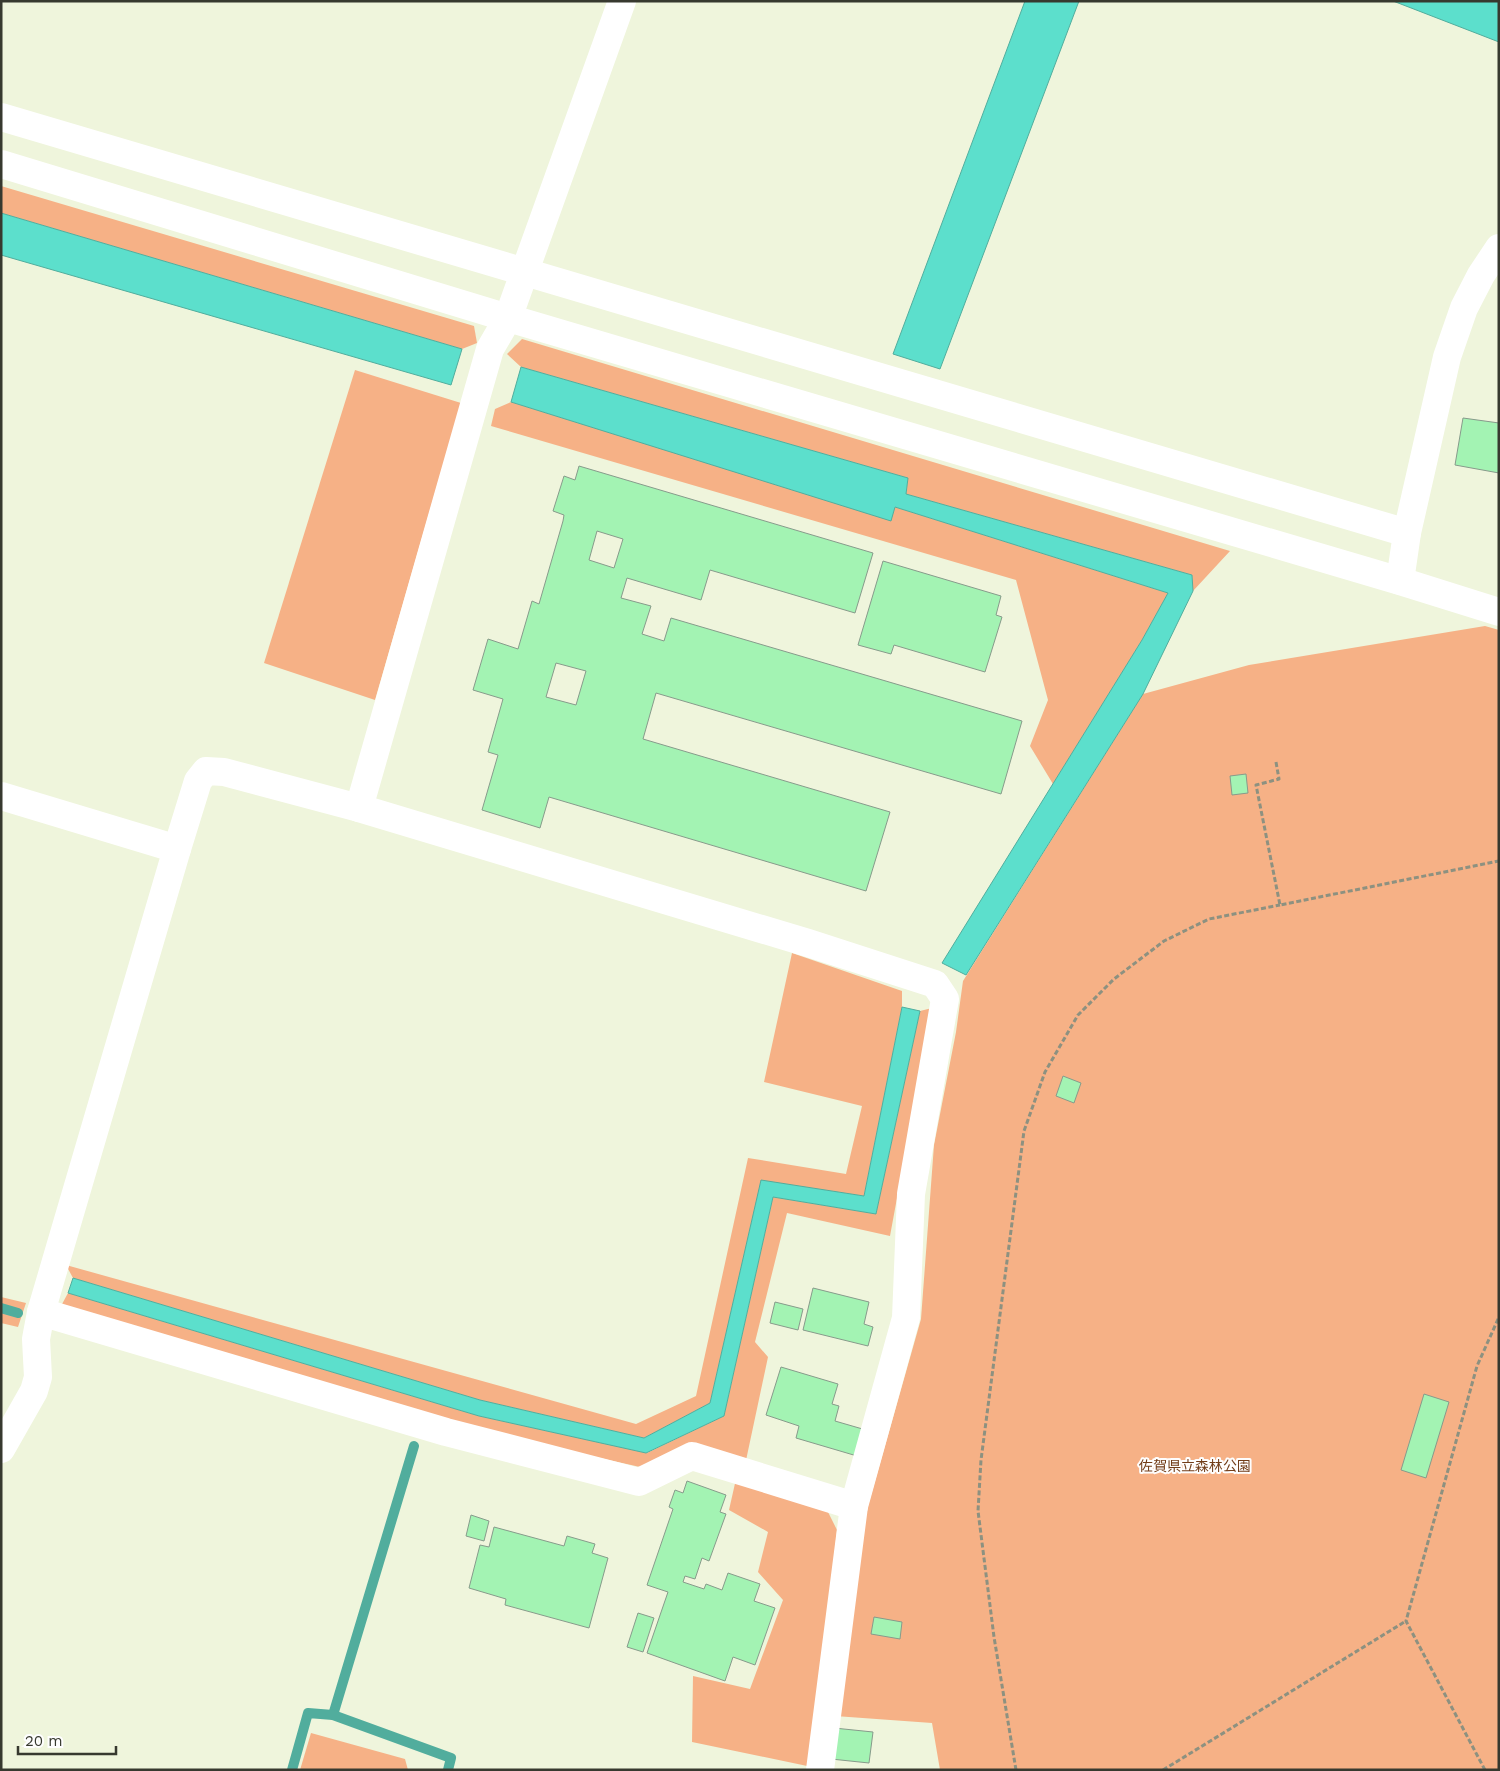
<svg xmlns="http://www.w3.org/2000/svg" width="1500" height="1771" font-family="'Work Sans','Noto Sans JP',sans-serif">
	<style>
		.green { fill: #f6b186 }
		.water { fill: #5cdfcc; stroke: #51ad9d }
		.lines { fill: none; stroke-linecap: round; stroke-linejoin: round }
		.stream { stroke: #51ad9d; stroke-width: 10 }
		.building { fill: #a3f3b3; stroke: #879b8b; fill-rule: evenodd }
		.path { stroke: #8d9180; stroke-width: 3; stroke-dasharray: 5 2.5; stroke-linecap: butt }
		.street { stroke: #fff; stroke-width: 28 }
		.secondary { stroke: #fff; stroke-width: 28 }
		.labels { text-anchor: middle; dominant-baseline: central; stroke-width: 4; stroke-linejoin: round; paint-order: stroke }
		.park-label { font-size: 14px; fill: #723d18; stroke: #fefefe }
	</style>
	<rect width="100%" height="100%" fill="#eff5dc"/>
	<!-- green -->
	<g class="green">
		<path d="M1 186 474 326 477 343 462 349 1 213Z"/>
		<path d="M522 339 1230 551 1193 591 1192 575 906 494 908 478 521 367 507 354Z"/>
		<path d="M355 370 461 403 375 700 264 663Z"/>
		<path d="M511 402 890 520 895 507 1168 593 1142 640 1053 784 1030 746 1048 700 1016 580 491 426 495 409Z"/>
		<path d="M1485 626 1499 630V1770H940L932 1723 835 1716 864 1520 921 1319 934 1145 956 1032 963 981 1143 694 1249 665Z"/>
		<path d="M792 953 902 991V1007L864 1196 761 1181 710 1403 644 1438 480 1400 73 1278 66 1265 636 1424 696 1396 748 1158 846 1174 862 1106 764 1082Z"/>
		<path d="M932 1008 890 1236 787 1213 755 1342 768 1357 745 1465 649 1469 479 1431 61 1306 68 1293 479 1416 647 1453 724 1416 773 1197 876 1214 920 1011Z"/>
		<path d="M1 1297 26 1303 18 1327 1 1323Z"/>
		<path d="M736 1479 826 1508 837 1530 812 1767 692 1742 693 1676 750 1689 783 1600 758 1572 768 1532 729 1510Z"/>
		<path d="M311 1733 405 1759 408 1770H300Z"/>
	</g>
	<!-- water -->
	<g class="water">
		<path d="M1025 1H1079L940 369 893 354Z"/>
		<path d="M1393 1H1499V42Z"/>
		<path d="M1 213 462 349 451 385 1 255Z"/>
		<path d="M521 367 908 478 906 494 1192 575 1193 591 1143 694 966 975 942 963 1142 640 1168 593 895 507 891 521 511 402Z"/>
		<path d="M902 1007 920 1011 876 1214 773 1197 724 1416 646 1453 479 1416 68 1293 73 1278 480 1400 644 1438 710 1403 761 1180 864 1196Z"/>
	</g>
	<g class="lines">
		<!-- stream -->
		<g class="stream">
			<path d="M1 1308 18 1313"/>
			<path d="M333 1715 414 1446"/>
			<path d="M292 1770 308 1713 333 1715 451 1758 448 1770"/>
		</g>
	</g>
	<!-- building -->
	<g class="building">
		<path d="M1463 418 1499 423V473L1455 465Z"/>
		<path d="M579 466 873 553 855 613 710 570 701 600 627 578 621 598 651 606 642 634 664 641 671 618 1022 721 1001 794 656 693 643 739 890 812 866 891 549 797 540 828 482 810 498 755 488 752 503 699 473 690 488 639 518 649 532 601 539 604 563 521 564 515 553 511 564 476 575 480ZM597 531 623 539 614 568 589 560ZM556 663 586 671 576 705 546 697Z"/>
		<path d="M883 561 1001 596 996 615 1002 617 985 672 894 645 891 654 858 645Z"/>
		<path d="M1246 774 1248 793 1232 795 1230 776Z"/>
		<path d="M1063 1076 1081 1083 1074 1103 1056 1096Z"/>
		<path d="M813 1288 869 1302 864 1324 873 1327 868 1346 803 1330Z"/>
		<path d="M775 1302 803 1309 798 1330 770 1323Z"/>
		<path d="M781 1367 838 1384 832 1404 839 1406 835 1421 866 1430 857 1456 796 1438 799 1426 766 1415Z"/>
		<path d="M1424 1394 1449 1402 1426 1478 1401 1470Z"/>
		<path d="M687 1481 726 1495 720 1512 726 1514 709 1561 702 1558 695 1579 685 1576 683 1582 704 1589 706 1584 722 1590 728 1573 760 1584 754 1601 775 1608 755 1665 733 1657 725 1681 647 1653 668 1592 647 1585 673 1509 669 1507 675 1490 683 1493Z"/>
		<path d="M471 1515 489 1521 484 1541 466 1536Z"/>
		<path d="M494 1527 564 1546 567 1536 595 1544 592 1553 608 1558 589 1628 505 1605 506 1599 469 1588 480 1545 489 1547Z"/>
		<path d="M638 1613 654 1618 643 1652 627 1647Z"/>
		<path d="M874 1617 902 1622 900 1639 871 1634Z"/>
		<path d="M834 1728 873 1732 869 1763 831 1759Z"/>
	</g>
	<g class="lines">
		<!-- path -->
		<g class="path">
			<path d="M1276 762 1279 779 1256 785 1280 905 1499 861"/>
			<path d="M1016 1770 994 1637 978 1511 981 1460 1024 1131 1045 1072 1078 1015 1114 979 1164 941 1209 919 1280 905"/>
			<path d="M1163 1770 1406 1621"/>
			<path d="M1485 1770 1406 1621 1477 1366 1499 1317"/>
		</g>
		<!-- street -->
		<g class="street">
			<path d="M1 117 1407 533"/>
			<path d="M1400 581 1407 533 1447 357 1464 308 1481 275 1499 248"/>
			<path d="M1 796 177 849"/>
			<path d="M359 808 490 349 508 318 622 1"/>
			<path d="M41 1312 446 1432 639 1482 692 1456 854 1506"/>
			<path d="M1 1449 34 1391 38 1377 36 1339 41 1312 177 849 198 781 206 771 224 772 359 808 808 943 935 984 945 999 911 1194 906 1318 854 1506 820 1770"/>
		</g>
		<!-- secondary -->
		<path class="secondary" d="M1 164 508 318 1400 581 1499 612"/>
	</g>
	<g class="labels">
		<!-- park labels -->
		<g class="park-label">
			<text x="1195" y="1466">佐賀県立森林公園</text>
		</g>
	</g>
	<!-- border -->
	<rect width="1500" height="1771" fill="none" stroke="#37392f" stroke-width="5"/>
	<!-- scale -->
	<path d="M18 1746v8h98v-8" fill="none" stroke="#37392f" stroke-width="2.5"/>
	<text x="25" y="1746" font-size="15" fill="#37392f" stroke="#fefefe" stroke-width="4" paint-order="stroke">20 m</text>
</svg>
